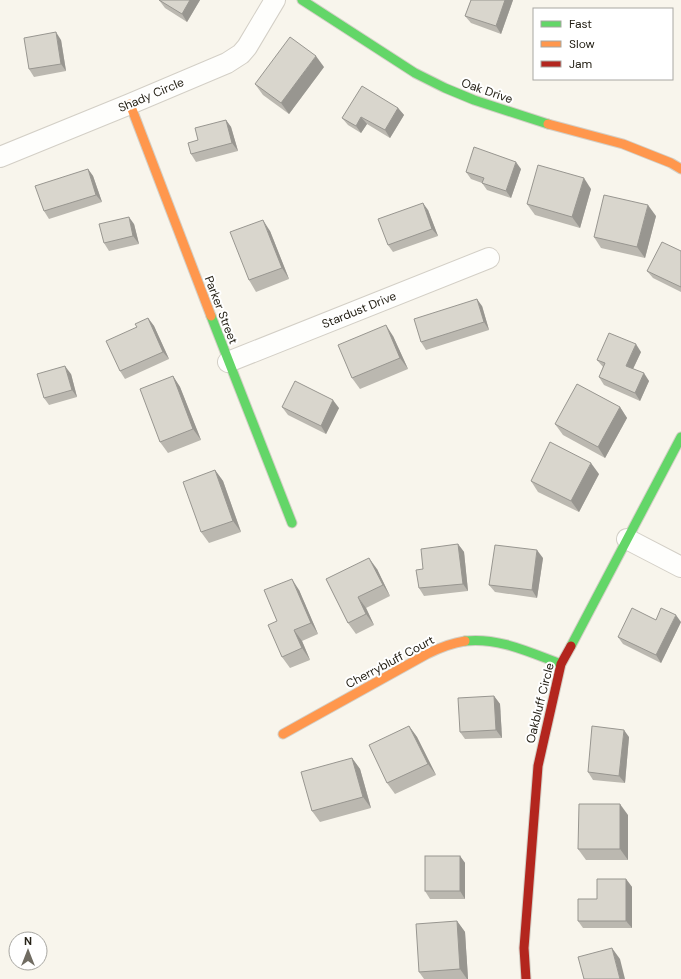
<svg xmlns="http://www.w3.org/2000/svg" width="681" height="979" font-family="'DM Sans',sans-serif">
	<style>
		.lines { fill: none; stroke-linecap: round; stroke-linejoin: round }
		.street-casing { stroke: #d3cfc6; stroke-width: 22 }
		.fast-casing { stroke: #d3cfc6; stroke-width: 11 }
		.slow-casing { stroke: #d3cfc6; stroke-width: 11 }
		.jam-casing { stroke: #d3cfc6; stroke-width: 11 }
		.street { stroke: #fefefc; stroke-width: 20 }
		.fast { stroke: #63d668; stroke-width: 9 }
		.slow { stroke: #ff974d; stroke-width: 9 }
		.jam { stroke: #b3261e; stroke-width: 9 }
		.wall { fill: #bbb8b0 }
		.shaded-wall { fill: #989690 }
		.building { fill: #d9d6cd; stroke: #989690 }
		.labels { text-anchor: middle; dominant-baseline: central; stroke-width: 4; stroke-linejoin: round; paint-order: stroke }
		.street-label { font-size: 12px; fill: #262217; stroke: #fff }
	</style>
	<rect width="100%" height="100%" fill="#f8f5ec"/>
	<g class="lines">
		<!-- street casing -->
		<g class="street-casing">
			<g id="street">
				<path d="M0 157 130 104 227 63 241 54 247 47 275 0"/>
				<path d="M228 362 489 258"/>
				<path d="M627 539 681 567"/>
			</g>
		</g>
		<!-- fast casing -->
		<g class="fast-casing">
			<g id="fast">
				<path d="M302 0 415 73 445 88 474 100 548 124"/>
				<path d="M211 316 292 523"/>
				<path d="M465 641C498 637 531 653 561 664"/>
				<path d="M571 646 681 437"/>
			</g>
		</g>
		<!-- slow casing -->
		<g class="slow-casing">
			<g id="slow">
				<path d="M130 104 211 316"/>
				<path d="M548 124 623 144 671 163 681 169"/>
				<path d="M283 734 427 654C439 648 452 643 465 641"/>
			</g>
		</g>
		<!-- jam casing -->
		<g class="jam-casing">
			<path id="jam" d="M526 979 524 948 538 766 561 664 571 646"/>
		</g>
		<!-- street -->
		<use href="#street" class="street"/>
		<!-- fast -->
		<use href="#fast" class="fast"/>
		<!-- slow -->
		<use href="#slow" class="slow"/>
		<!-- jam -->
		<use href="#jam" class="jam"/>
	</g>
	<!-- wall -->
	<g class="wall">
		<path d="M159 0H200L187 22 165 8Z"/>
		<path d="M471 0H513L501 34 471 23 465 16Z"/>
		<path d="M61 40 66 71 34 77 29 69Z"/>
		<path d="M324 67 289 114 263 95 255 84Z"/>
		<path d="M398 108 404 115 390 138 367 124 361 133 348 125 342 118Z"/>
		<path d="M226 120 231 127 238 151 196 162 191 154 198 140Z"/>
		<path d="M88 169 93 176 102 202 49 219 44 211Z"/>
		<path d="M521 169 511 198 487 190 482 183 471 179 466 172Z"/>
		<path d="M591 189 580 228 535 215 527 204Z"/>
		<path d="M428 210 438 236 393 252 388 245Z"/>
		<path d="M656 216 645 258 601 248 594 237Z"/>
		<path d="M134 224 139 244 109 251 104 243Z"/>
		<path d="M270 231 289 279 256 292 249 280Z"/>
		<path d="M681 251V292L653 278 647 271Z"/>
		<path d="M482 306 489 330 426 350 421 342Z"/>
		<path d="M148 318 154 326 169 359 125 379 120 371 137 327Z"/>
		<path d="M393 336 408 369 360 389 352 378Z"/>
		<path d="M641 352 633 369 649 381 640 401 604 385 599 377 603 367 597 360Z"/>
		<path d="M71 374 77 397 49 405 44 398Z"/>
		<path d="M173 376 180 387 201 440 168 453 160 442Z"/>
		<path d="M282 407 339 408 326 434 288 415Z"/>
		<path d="M620 407 627 418 605 458 563 435 555 424Z"/>
		<path d="M215 470 223 481 241 532 209 543 201 532Z"/>
		<path d="M599 474 579 512 538 492 531 481Z"/>
		<path d="M458 544 464 552 468 591 424 596 419 588 423 569Z"/>
		<path d="M543 558 537 598 495 592 489 585Z"/>
		<path d="M377 569 390 596 366 608 374 625 356 634 348 623 326 579Z"/>
		<path d="M299 590 318 634 302 641 310 660 290 668 282 657 277 621Z"/>
		<path d="M681 622 661 663 623 644 618 637Z"/>
		<path d="M494 696 500 704 502 738 465 739 460 732Z"/>
		<path d="M409 726 417 737 436 775 395 794 387 783Z"/>
		<path d="M629 737 625 783 593 780 588 772Z"/>
		<path d="M352 758 360 769 371 808 320 822 312 811Z"/>
		<path d="M628 815V860H586L578 849Z"/>
		<path d="M460 856 465 863V899H430L425 891Z"/>
		<path d="M626 879 632 887V928H583L578 921 597 899Z"/>
		<path d="M457 921 465 932 468 979H424L419 972Z"/>
	</g>
	<!-- shaded-wall -->
	<g class="shaded-wall">
		<path d="M190 0H200L187 22 182 14Z"/>
		<path d="M505 0H513L501 34 496 26Z"/>
		<path d="M56 32 61 40 66 71 61 64Z"/>
		<path d="M316 56 324 67 289 114 281 103Z"/>
		<path d="M398 108 404 115 390 138 385 130Z"/>
		<path d="M361 117 367 124 361 133 356 126Z"/>
		<path d="M226 120 231 127 238 151 232 143Z"/>
		<path d="M516 162 521 169 511 198 506 191Z"/>
		<path d="M88 169 93 176 102 202 96 195Z"/>
		<path d="M584 178 591 189 580 228 572 217Z"/>
		<path d="M423 203 428 210 438 236 432 229Z"/>
		<path d="M648 205 656 216 645 258 637 247Z"/>
		<path d="M129 217 134 224 139 244 133 236Z"/>
		<path d="M263 220 270 231 289 279 282 268Z"/>
		<path d="M477 299 482 306 489 330 484 322Z"/>
		<path d="M148 318 154 326 169 359 163 352Z"/>
		<path d="M386 325 393 336 408 369 400 358Z"/>
		<path d="M636 344 641 352 631 373 626 366Z"/>
		<path d="M65 366 71 374 77 397 72 390Z"/>
		<path d="M644 373 649 381 640 401 635 393Z"/>
		<path d="M173 376 180 387 201 440 193 429Z"/>
		<path d="M333 400 339 408 326 434 321 426Z"/>
		<path d="M620 407 627 418 605 458 598 447Z"/>
		<path d="M591 463 599 474 579 512 571 501Z"/>
		<path d="M215 470 223 481 241 532 233 521Z"/>
		<path d="M458 544 464 552 468 591 463 584Z"/>
		<path d="M537 550 543 558 537 598 532 590Z"/>
		<path d="M369 558 377 569 390 596 383 585Z"/>
		<path d="M292 579 299 590 318 634 311 623Z"/>
		<path d="M358 597 366 608 374 625 366 614Z"/>
		<path d="M676 615 681 622 661 663 656 655Z"/>
		<path d="M294 630 302 641 310 660 302 648Z"/>
		<path d="M494 696 500 704 502 738 496 730Z"/>
		<path d="M409 726 417 737 436 775 428 764Z"/>
		<path d="M624 730 629 737 625 783 619 776Z"/>
		<path d="M352 758 360 769 371 808 363 797Z"/>
		<path d="M620 804 628 815V860L620 849Z"/>
		<path d="M460 856 465 863V899L460 891Z"/>
		<path d="M626 879 632 887V928L626 921Z"/>
		<path d="M457 921 465 932 468 979H467L460 969Z"/>
		<path d="M612 948 620 959 625 979H620Z"/>
	</g>
	<!-- building -->
	<g class="building">
		<path d="M159 0H190L182 14Z"/>
		<path d="M471 0H505L496 26 465 16Z"/>
		<path d="M56 32 61 64 29 69 24 38Z"/>
		<path d="M290 37 316 56 281 103 255 84Z"/>
		<path d="M362 86 398 108 385 130 361 117 356 126 342 118Z"/>
		<path d="M226 120 232 143 191 154 188 143 198 140 195 128Z"/>
		<path d="M474 147 516 162 506 191 482 183 484 178 466 172Z"/>
		<path d="M538 165 584 178 572 217 527 204Z"/>
		<path d="M88 169 96 195 44 211 35 186Z"/>
		<path d="M604 195 648 205 637 247 594 237Z"/>
		<path d="M423 203 432 229 388 245 378 219Z"/>
		<path d="M129 217 133 236 104 243 99 224Z"/>
		<path d="M263 220 282 268 249 280 230 232Z"/>
		<path d="M662 242 681 251V287L647 271Z"/>
		<path d="M477 299 484 322 421 342 414 319Z"/>
		<path d="M148 318 163 352 120 371 106 341 137 327 135 324Z"/>
		<path d="M386 325 400 358 352 378 338 345Z"/>
		<path d="M609 333 636 344 626 366 644 373 635 393 599 377 605 363 597 360Z"/>
		<path d="M65 366 72 390 44 398 37 374Z"/>
		<path d="M173 376 193 429 160 442 140 389Z"/>
		<path d="M295 381 333 400 321 426 282 407Z"/>
		<path d="M577 384 620 407 598 447 555 424Z"/>
		<path d="M550 442 591 463 571 501 531 481Z"/>
		<path d="M215 470 233 521 201 532 183 482Z"/>
		<path d="M458 544 463 584 419 588 416 570 423 569 421 549Z"/>
		<path d="M495 545 537 550 532 590 489 585Z"/>
		<path d="M369 558 383 585 358 597 366 614 348 623 326 579Z"/>
		<path d="M292 579 311 623 294 630 302 648 282 657 268 625 277 621 264 590Z"/>
		<path d="M632 608 656 620 661 608 676 615 656 655 618 637Z"/>
		<path d="M494 696 496 730 460 732 458 698Z"/>
		<path d="M409 726 428 764 387 783 369 745Z"/>
		<path d="M592 726 624 730 619 776 588 772Z"/>
		<path d="M352 758 363 797 312 811 301 772Z"/>
		<path d="M579 804H620V849H578Z"/>
		<rect x="425" y="856" width="35" height="35"/>
		<path d="M597 879H626V921H578V899H597Z"/>
		<path d="M457 921 460 969 419 972 416 924Z"/>
		<path d="M612 948 620 979H584L578 957Z"/>
	</g>
	<g class="labels">
		<!-- street labels -->
		<g class="street-label">
			<text transform="translate(487 91) rotate(19)">Oak Drive</text>
			<text transform="translate(151 95) rotate(-23)">Shady Circle</text>
			<text transform="translate(221 310) rotate(69)">Parker Street</text>
			<text transform="translate(359 310) rotate(-22)">Stardust Drive</text>
			<text transform="translate(390 662) rotate(-28)">Cherrybluff Court</text>
			<text transform="translate(540 703) rotate(-76)">Oakbluff Circle</text>
		</g>
	</g>
	<!-- legend -->
	<rect x="533" y="8" width="140" height="72" fill="#ffffff" stroke="#a8a7a2"/>
	<rect x="541" y="21" width="20" height="6" fill="#63d668" stroke="#a8a7a2"/>
	<text x="569" y="28" font-size="12" fill="#262217">Fast</text>
	<rect x="541" y="41" width="20" height="6" fill="#ff974d" stroke="#a8a7a2"/>
	<text x="569" y="48" font-size="12" fill="#262217">Slow</text>
	<rect x="541" y="61" width="20" height="6" fill="#b3261e" stroke="#a8a7a2"/>
	<text x="569" y="68" font-size="12" fill="#262217">Jam</text>
	<!-- north arrow -->
	<g transform="translate(28 951)"><circle r="19" fill="#ffffff" stroke="#a8a7a2"/>
	<path d="M0-3L7 15L0 10L-7 15Z" fill="#706c62"/>
	<text y="-6" font-size="11" font-weight="bold" text-anchor="middle" fill="#262217">N</text>
	</g>
</svg>
